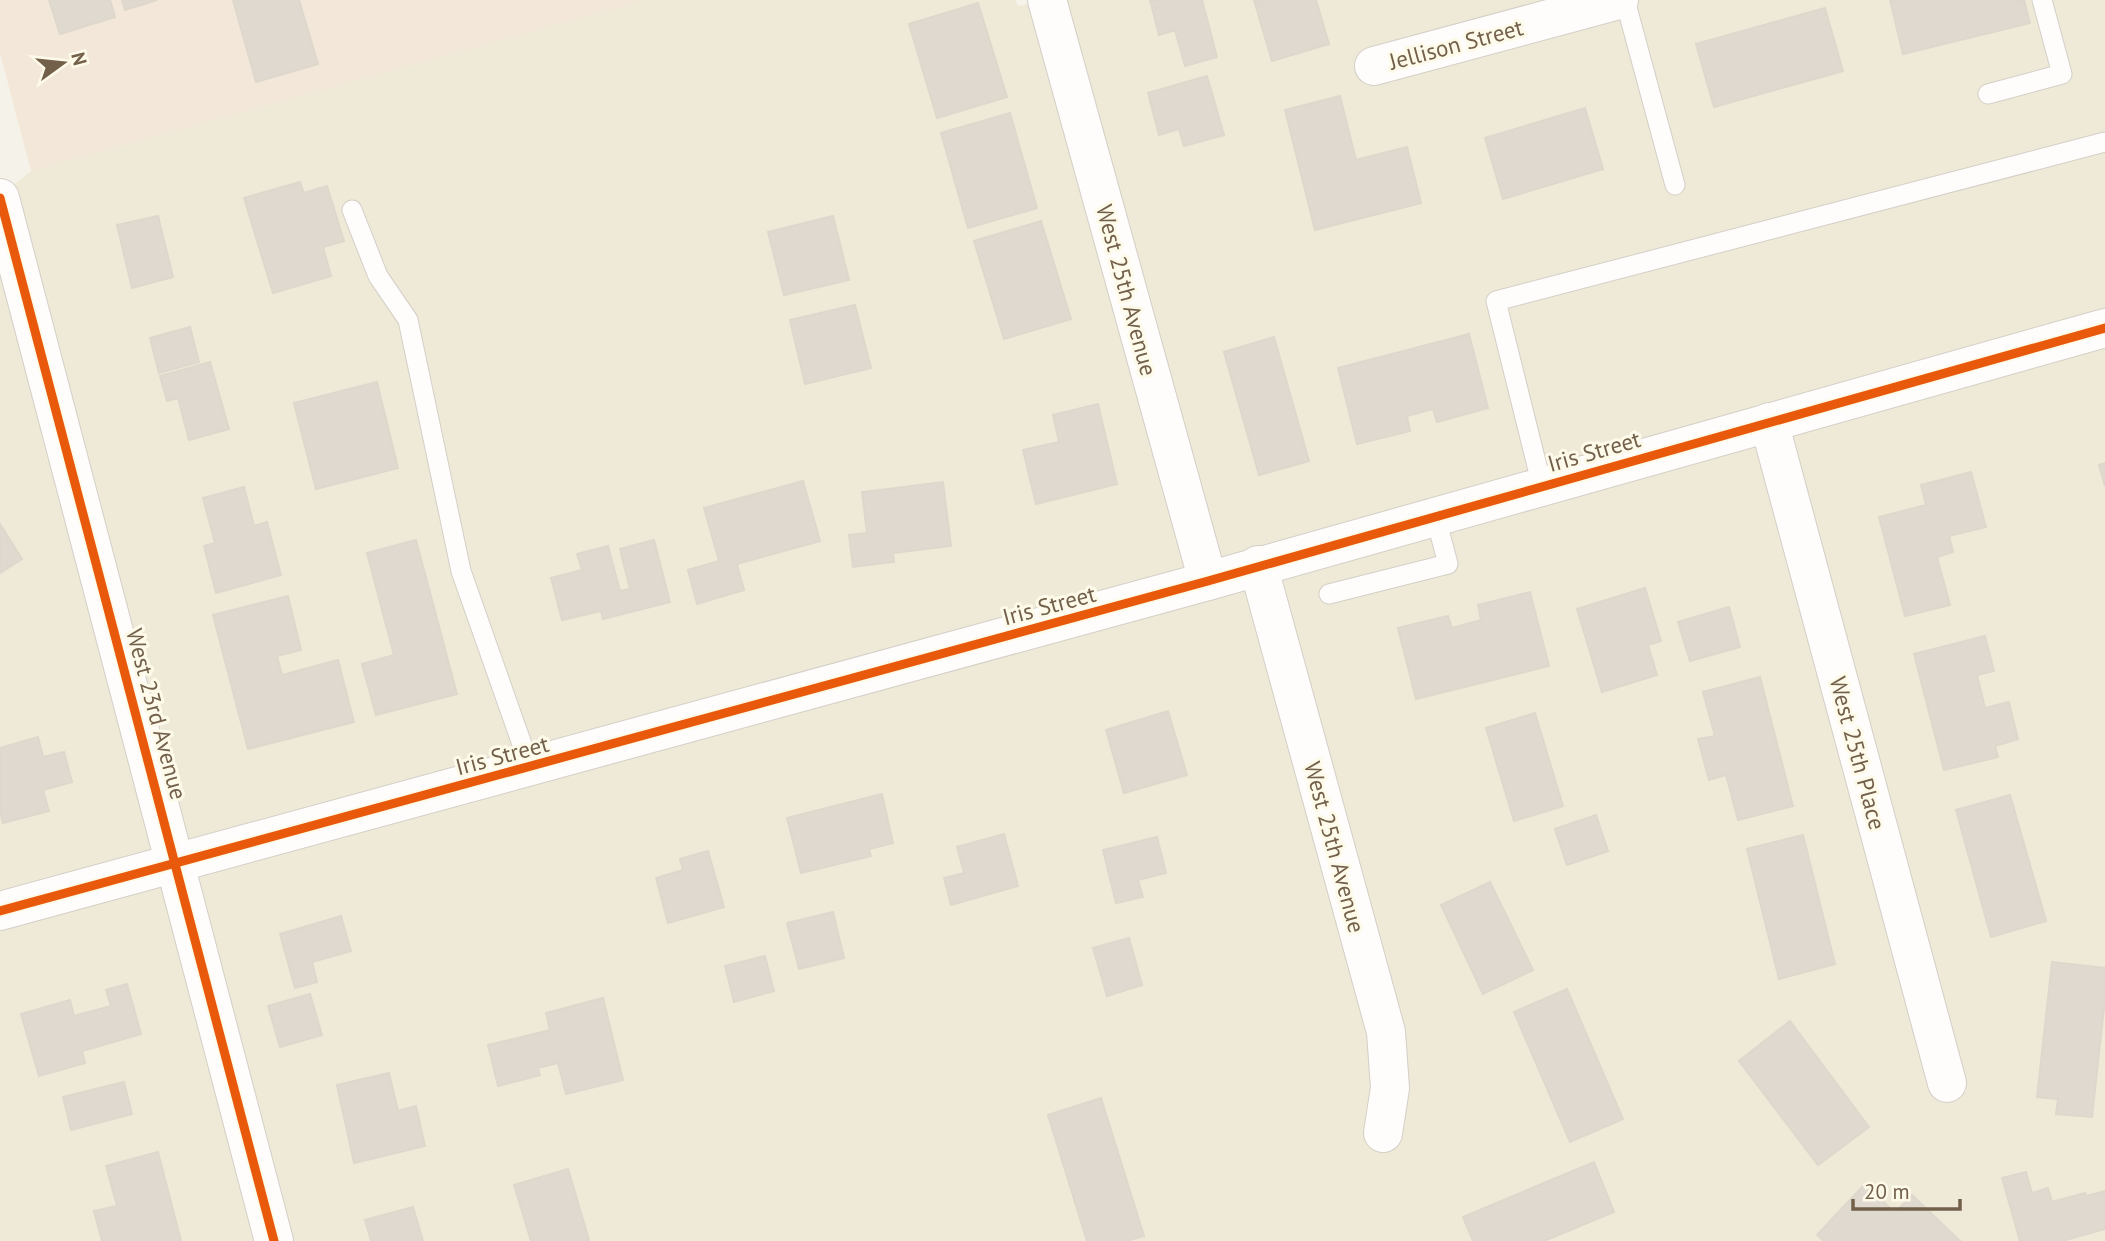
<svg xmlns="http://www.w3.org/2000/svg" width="2105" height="1241" font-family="'PT Sans',sans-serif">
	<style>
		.residential { fill: #efe9d8 }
		.commercial { fill: #f3e7d9 }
		.building { fill: #dfd9cf; stroke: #ded7cc; stroke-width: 2 }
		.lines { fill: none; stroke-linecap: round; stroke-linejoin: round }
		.lane-casing { stroke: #d4cfc7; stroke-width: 21 }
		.street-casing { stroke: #d4cfc7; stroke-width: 40 }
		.lane { stroke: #fefdfc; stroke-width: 19 }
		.street { stroke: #fefdfc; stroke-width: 38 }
		.cycleway-casing { stroke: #fefae9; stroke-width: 13 }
		.cycleway { stroke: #e8590c; stroke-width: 9 }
		.labels { text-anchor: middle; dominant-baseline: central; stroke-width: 6; stroke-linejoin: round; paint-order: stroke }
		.street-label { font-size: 23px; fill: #72604b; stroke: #fefae9 }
	</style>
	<rect width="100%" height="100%" fill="#f5f2e9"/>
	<!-- residential -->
	<path class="residential" d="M646 0H1015L1018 6 1051 0H2105V1241H0V196L31 171Z"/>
	<!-- commercial -->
	<path class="commercial" d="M0 0H646L31 171 0 53Z"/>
	<!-- building -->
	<g class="building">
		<path d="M49 0H110L115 17 60 34Z"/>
		<path d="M122 0H157L125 10Z"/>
		<path d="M233 0H299L318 64 256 82Z"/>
		<path d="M1150 0H1202L1217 57 1185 66 1175 30 1159 35Z"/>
		<path d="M1254 0H1316L1329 44 1272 61Z"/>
		<path d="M1890 0H2024L2030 23 1903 54Z"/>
		<path d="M978 3 1007 97 937 118 909 24Z"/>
		<path d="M1825 8 1843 71 1714 107 1696 44Z"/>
		<path d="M1207 76 1224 135 1184 146 1179 129 1159 135 1148 93Z"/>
		<path d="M1340 96 1356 160 1407 147 1421 203 1315 230 1285 110Z"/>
		<path d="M1585 108 1603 169 1503 199 1485 138Z"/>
		<path d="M1010 113 1037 208 968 228 941 133Z"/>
		<path d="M300 182 304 193 327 186 344 241 323 247 331 276 273 293 244 198Z"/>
		<path d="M158 216 173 277 132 288 117 225Z"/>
		<path d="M833 216 849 280 784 295 768 232Z"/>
		<path d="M1041 221 1071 319 1004 339 974 241Z"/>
		<path d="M855 305 871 368 805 384 790 320Z"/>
		<path d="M190 327 199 362 159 373 150 338Z"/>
		<path d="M1469 334 1488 408 1437 422 1433 409 1407 416 1410 431 1357 444 1338 368Z"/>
		<path d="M1274 337 1309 461 1259 475 1224 352Z"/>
		<path d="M210 362 229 429 189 440 178 398 167 401 160 376Z"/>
		<path d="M377 382 398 468 316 489 294 403Z"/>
		<path d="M1098 404 1117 484 1036 504 1023 450 1059 442 1053 415Z"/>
		<path d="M2105 463V486L2099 465Z"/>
		<path d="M1971 472 1986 527 1949 536 1953 552 1937 557 1950 605 1905 616 1879 517 1926 505 1921 485Z"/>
		<path d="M803 481 820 541 737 564 744 590 697 604 688 570 719 561 704 508Z"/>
		<path d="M943 482 951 546 893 553 894 562 853 567 849 535 867 533 862 492Z"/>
		<path d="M244 487 254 526 267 522 281 575 216 593 204 546 215 543 203 498Z"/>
		<path d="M0 524 22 559 0 573Z"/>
		<path d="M416 540 457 694 376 715 362 664 394 655 367 553Z"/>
		<path d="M654 540 670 602 603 619 601 611 562 620 551 578 582 570 577 554 608 546 620 591 630 589 620 549Z"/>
		<path d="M1645 588 1661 641 1648 645 1657 675 1602 692 1577 609Z"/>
		<path d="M1530 592 1549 666 1416 699 1398 628 1448 616 1452 628 1481 620 1478 605Z"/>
		<path d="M288 596 301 650 277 656 282 675 338 660 354 722 248 749 213 615Z"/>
		<path d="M1729 607 1740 647 1690 661 1678 622Z"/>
		<path d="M1985 636 1994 671 1977 675 1985 708 2009 702 2018 739 1995 746 1998 757 1944 770 1914 654Z"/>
		<path d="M1760 677 1793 806 1738 820 1726 775 1709 780 1698 739 1715 736 1703 692Z"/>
		<path d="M1168 711 1187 775 1124 793 1106 730Z"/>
		<path d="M1535 713 1563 806 1514 821 1486 728Z"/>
		<path d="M38 737 43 757 64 752 72 782 43 790 49 811 3 823 0 812V748Z"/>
		<path d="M882 794 893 843 869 849 871 856 801 873 787 818Z"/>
		<path d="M2010 795 2046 921 1991 937 1956 810Z"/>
		<path d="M1596 815 1608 851 1567 865 1555 829Z"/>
		<path d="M1004 834 1018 886 951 905 944 878 964 873 957 847Z"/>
		<path d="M1803 835 1835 964 1779 979 1747 849Z"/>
		<path d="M1157 837 1166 873 1138 880 1143 897 1116 903 1103 850Z"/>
		<path d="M708 851 724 907 668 923 656 878 683 870 680 859Z"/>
		<path d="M1490 882 1533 970 1483 994 1441 905Z"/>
		<path d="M833 912 844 958 799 969 787 923Z"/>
		<path d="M341 916 351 951 312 962 317 982 295 988 280 934Z"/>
		<path d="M1129 938 1142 985 1107 996 1093 948Z"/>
		<path d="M765 956 774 991 734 1002 725 966Z"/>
		<path d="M2052 962 2105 968V999L2092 1117 2056 1114 2058 1099 2037 1097Z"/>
		<path d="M127 984 141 1034 82 1051 85 1063 39 1076 21 1014 70 1000 74 1016 111 1006 106 990Z"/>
		<path d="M1567 989 1623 1119 1570 1142 1514 1012Z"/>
		<path d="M310 994 322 1035 280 1047 268 1006Z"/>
		<path d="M603 998 623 1080 566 1094 558 1063 538 1068 540 1075 498 1086 488 1045 550 1030 546 1013Z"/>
		<path d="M1790 1021 1869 1127 1818 1165 1739 1061Z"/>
		<path d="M389 1073 398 1111 416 1106 425 1146 354 1163 337 1085Z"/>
		<path d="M124 1082 132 1114 71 1130 63 1097Z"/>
		<path d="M1101 1098 1144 1236 1126 1241H1087L1048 1115Z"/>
		<path d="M158 1152 181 1241H102L94 1211 117 1206 106 1166Z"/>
		<path d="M1594 1162 1614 1212 1544 1241H1473L1463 1217Z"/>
		<path d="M568 1169 589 1240 531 1241 514 1185Z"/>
		<path d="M2026 1172 2032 1193 2048 1188 2052 1202 2085 1193 2086 1196 2105 1191V1229L2062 1241H2020L2002 1178Z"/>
		<path d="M1865 1184 1895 1213 1912 1195 1960 1241H1824L1817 1235Z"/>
		<path d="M413 1207 423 1241H371L365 1220Z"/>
	</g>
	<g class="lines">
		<!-- lane casing -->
		<g class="lane-casing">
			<g id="lane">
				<path d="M1625 0 1675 185"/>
				<path d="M1988 94 2062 74 2042 0"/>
				<path d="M352 210 378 276 408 320 461 571 530 767"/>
				<path d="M1542 486 1496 301 2105 142"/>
				<path d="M1329 594 1448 564 1435 515"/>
			</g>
		</g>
		<!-- street casing -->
		<g class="street-casing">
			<g id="street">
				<path d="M1047 0 1208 581"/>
				<path d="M1374 66 1619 0"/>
				<path d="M0 198 274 1241"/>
				<path d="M1769 422 1947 1083"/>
				<path d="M1258 565 1386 1032 1390 1088 1383 1133"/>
				<path d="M0 911 1208 581 2105 328"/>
			</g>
		</g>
		<!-- lane -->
		<use href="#lane" class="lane"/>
		<!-- street -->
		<use href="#street" class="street"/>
		<!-- cycleway casing -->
		<g class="cycleway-casing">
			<g id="cycleway">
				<path d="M0 198 274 1241"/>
				<path d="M0 911 1208 581 2105 328"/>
			</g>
		</g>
		<!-- cycleway -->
		<use href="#cycleway" class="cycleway"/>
	</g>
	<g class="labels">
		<!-- street labels -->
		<g class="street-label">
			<text transform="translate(1456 44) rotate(-15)">Jellison Street</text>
			<text transform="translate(1127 290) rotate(75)">West 25th Avenue</text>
			<text transform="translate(1594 451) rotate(-16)">Iris Street</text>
			<text transform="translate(1049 605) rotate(-15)">Iris Street</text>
			<text transform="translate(157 714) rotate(75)">West 23rd Avenue</text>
			<text transform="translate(1858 753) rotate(75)">West 25th Place</text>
			<text transform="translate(502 755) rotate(-15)">Iris Street</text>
			<text transform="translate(1335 847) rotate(75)">West 25th Avenue</text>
		</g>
	</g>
	<!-- north arrow -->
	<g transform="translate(63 63) rotate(75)" stroke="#fefae9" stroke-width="5" paint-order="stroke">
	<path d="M0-5L12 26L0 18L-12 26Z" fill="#72604b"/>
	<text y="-10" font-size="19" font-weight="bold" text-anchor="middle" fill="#72604b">N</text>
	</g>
	<!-- scale -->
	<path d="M1853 1199v10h107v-10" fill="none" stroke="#72604b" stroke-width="3.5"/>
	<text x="1864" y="1199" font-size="21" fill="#72604b" stroke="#fefae9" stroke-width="5" paint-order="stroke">20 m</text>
</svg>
